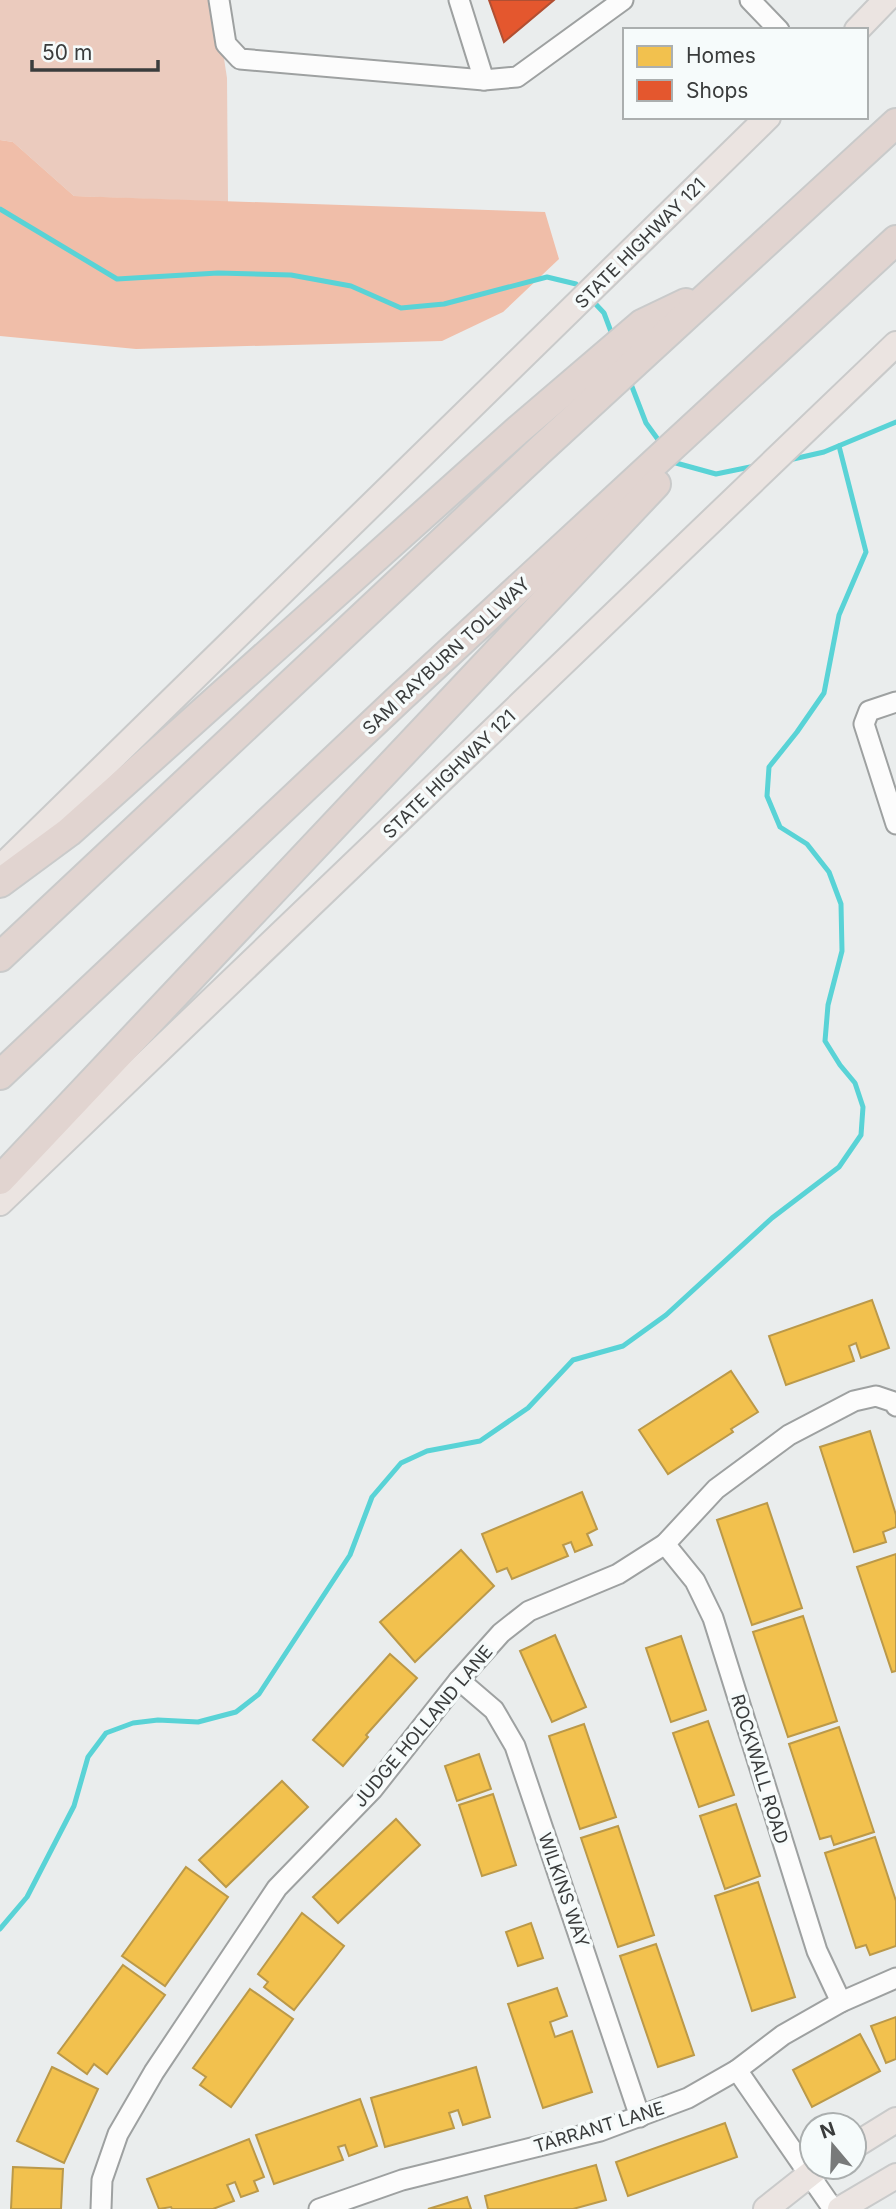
<svg xmlns="http://www.w3.org/2000/svg" width="896" height="2209" font-family="Inter,sans-serif">
	<style>
		.green { fill: #ebcbbe }
		.forest { fill: #f0bea9 }
		.homes { fill: #f2c14e; stroke: #bb9949; stroke-width: 2 }
		.shops { fill: #e4572e; stroke: #b14f32; stroke-width: 2 }
		.lines { fill: none; stroke-linecap: round; stroke-linejoin: round }
		.stream { stroke: #59d3d6; stroke-width: 5 }
		.minor-casing { stroke: #9ea1a1; stroke-width: 23 }
		.major-casing { stroke: #c9caca; stroke-width: 28 }
		.highway-casing { stroke: #c9caca; stroke-width: 32 }
		.minor { stroke: #fcfcfc; stroke-width: 19 }
		.major { stroke: #ebe4e1; stroke-width: 24 }
		.highway { stroke: #e1d4d0; stroke-width: 28 }
		.labels { text-anchor: middle; dominant-baseline: central; stroke-width: 7; stroke-linejoin: round; paint-order: stroke }
		.street-label { font-size: 18px; fill: #3a3c3c; stroke: #f6fbfb }
	</style>
	<rect width="100%" height="100%" fill="#eaeded"/>
	<!-- green -->
	<path class="green" d="M0 0H215L227 78 228 202 74 196 13 142 0 140Z"/>
	<!-- forest -->
	<path class="forest" d="M0 140 13 142 74 196 545 212 559 259 503 312 442 341 136 349 0 336Z"/>
	<!-- homes -->
	<g class="homes">
		<path d="M872 1300 889 1348 861 1358 856 1343 849 1346 854 1361 786 1385 769 1336Z"/>
		<path d="M731 1371 758 1412 731 1429 733 1432 668 1474 639 1430Z"/>
		<path d="M870 1431 896 1515V1527L883 1532 886 1542 854 1552 820 1447Z"/>
		<path d="M582 1492 597 1529 587 1534 592 1545 575 1552 571 1542 563 1545 568 1556 512 1579 507 1568 497 1572 482 1534Z"/>
		<path d="M767 1503 802 1608 752 1625 717 1520Z"/>
		<path d="M461 1550 494 1586 415 1662 380 1622Z"/>
		<path d="M896 1554V1671L892 1672 857 1567Z"/>
		<path d="M803 1616 837 1721 788 1737 753 1632Z"/>
		<path d="M555 1635 586 1707 552 1722 520 1651Z"/>
		<path d="M681 1636 706 1710 671 1722 646 1648Z"/>
		<path d="M390 1654 417 1678 366 1735 368 1737 343 1766 313 1740Z"/>
		<path d="M708 1721 734 1795 699 1807 673 1733Z"/>
		<path d="M584 1724 616 1817 580 1829 549 1736Z"/>
		<path d="M839 1727 874 1832 834 1845 831 1836 820 1839 789 1744Z"/>
		<path d="M479 1754 491 1789 457 1801 445 1766Z"/>
		<path d="M282 1781 308 1807 226 1887 199 1860Z"/>
		<path d="M493 1794 516 1865 482 1876 459 1805Z"/>
		<path d="M736 1804 760 1876 725 1889 700 1816Z"/>
		<path d="M396 1819 420 1845 338 1923 313 1897Z"/>
		<path d="M618 1826 654 1935 618 1947 581 1838Z"/>
		<path d="M875 1837 896 1901V1946L870 1955 866 1945 856 1948 825 1853Z"/>
		<path d="M186 1867 228 1897 165 1986 122 1956Z"/>
		<path d="M758 1882 795 1997 752 2011 715 1896Z"/>
		<path d="M302 1913 344 1946 294 2010 264 1987 268 1982 258 1974Z"/>
		<path d="M531 1923 543 1958 518 1966 506 1932Z"/>
		<path d="M656 1944 694 2055 658 2067 620 1956Z"/>
		<path d="M123 1965 165 1995 107 2074 94 2064 87 2074 58 2053Z"/>
		<path d="M557 1988 567 2016 550 2022 555 2037 572 2031 592 2092 543 2108 508 2004Z"/>
		<path d="M250 1989 293 2019 231 2107 200 2085 206 2077 193 2068Z"/>
		<path d="M896 2017V2059L886 2063 871 2026Z"/>
		<path d="M860 2034 880 2071 812 2107 793 2070Z"/>
		<path d="M52 2067 98 2089 64 2163 17 2141Z"/>
		<path d="M476 2067 490 2117 463 2125 458 2110 449 2113 454 2128 385 2147 371 2098Z"/>
		<path d="M360 2099 377 2146 349 2156 345 2145 338 2147 343 2160 274 2184 256 2135Z"/>
		<path d="M725 2123 737 2157 628 2196 616 2162Z"/>
		<path d="M249 2139 264 2177 254 2181 258 2191 241 2197 235 2182 227 2185 234 2201 213 2209H172L171 2207 159 2209 147 2179Z"/>
		<path d="M596 2165 606 2200 573 2209H488L485 2196Z"/>
		<path d="M13 2167 63 2169 61 2209H11Z"/>
		<path d="M467 2197 471 2209H428Z"/>
	</g>
	<!-- shops -->
	<path class="shops" d="M489 0H554L504 42Z"/>
	<g class="lines">
		<!-- stream -->
		<g class="stream">
			<path d="M0 209 117 279 218 273 291 275 351 286 401 308 444 304 547 277 576 284 581 289"/>
			<path d="M590 298 604 313 613 337"/>
			<path d="M629 379 646 423 662 445"/>
			<path d="M672 458 676 463 716 474 755 466"/>
			<path d="M789 460 824 452 896 422"/>
			<path d="M0 1929 27 1897 74 1806 88 1757 106 1733 133 1723 158 1720 198 1722 236 1712 259 1694 350 1555 372 1497 401 1463 427 1451 480 1441 528 1408 573 1360 623 1346 666 1315 772 1218 839 1167 861 1135 863 1107 855 1083 840 1065 825 1041 828 1005 842 951 841 904 829 872 807 844 780 827 767 796 769 767 797 732 824 693 839 615 866 552 839 446"/>
		</g>
		<!-- minor casing -->
		<g class="minor-casing">
			<g id="minor">
				<path d="M219 0 226 44 240 59 484 80 517 77 623 0"/>
				<path d="M459 0 484 80"/>
				<path d="M750 0 779 30"/>
				<path d="M896 702 869 711 864 724 896 824"/>
				<path d="M665 1544 695 1581 713 1618 817 1951 841 2002"/>
				<path d="M459 1680 494 1710 515 1746 640 2117"/>
				<path d="M737 2070 833 2209"/>
				<path d="M101 2209 102 2180 118 2134 154 2072 277 1888 372 1790 459 1680 501 1633 529 1611 618 1574 665 1544 716 1489 789 1435 854 1401 876 1396 894 1402 896 1406"/>
				<path d="M319 2209 402 2180 600 2131 688 2098 737 2070 783 2035 841 2002 896 1978"/>
			</g>
		</g>
		<!-- major casing -->
		<g class="major-casing">
			<g id="major">
				<path d="M857 30 886 0"/>
				<path d="M0 868 768 117"/>
				<path d="M0 1203 896 344"/>
				<path d="M854 2146 896 2120"/>
				<path d="M766 2209 819 2167"/>
				<path d="M840 2209 896 2176"/>
			</g>
		</g>
		<!-- highway casing -->
		<g class="highway-casing">
			<g id="highway">
				<path d="M0 883 69 832 518 430 642 324 686 303"/>
				<path d="M0 957 539 451 896 123"/>
				<path d="M0 1075 402 696 896 240"/>
				<path d="M0 1180 656 484"/>
			</g>
		</g>
		<!-- minor -->
		<use href="#minor" class="minor"/>
		<!-- major -->
		<use href="#major" class="major"/>
		<!-- highway -->
		<use href="#highway" class="highway"/>
	</g>
	<g class="labels">
		<!-- street labels -->
		<g class="street-label">
			<text transform="translate(640 243) rotate(-45)">STATE HIGHWAY 121</text>
			<text transform="translate(446 656) rotate(-43)">SAM RAYBURN TOLLWAY</text>
			<text transform="translate(449 774) rotate(-44)">STATE HIGHWAY 121</text>
			<text transform="translate(423 1726) rotate(-50)">JUDGE HOLLAND LANE</text>
			<text transform="translate(760 1769) rotate(73)">ROCKWALL ROAD</text>
			<text transform="translate(564 1890) rotate(71)">WILKINS WAY</text>
			<text transform="translate(599 2127) rotate(-17)">TARRANT LANE</text>
		</g>
	</g>
	<!-- legend -->
	<rect x="623" y="28" width="245" height="91" fill="#f6fbfb" stroke="#abafaf" stroke-width="2"/>
	<rect x="637" y="46" width="35" height="21" fill="#f2c14e" stroke="#abafaf" stroke-width="2"/>
	<text x="686" y="63" font-size="21" fill="#3a3c3c">Homes</text>
	<rect x="637" y="80" width="35" height="21" fill="#e4572e" stroke="#abafaf" stroke-width="2"/>
	<text x="686" y="98" font-size="21" fill="#3a3c3c">Shops</text>
	<!-- north arrow -->
	<g transform="translate(833 2146) rotate(341)"><circle r="33" fill="#f6fbfb" stroke="#abafaf" stroke-width="2"/>
	<path d="M0-5L12 26L0 18L-12 26Z" fill="#787a7a"/>
	<text y="-10" font-size="19" font-weight="bold" text-anchor="middle" fill="#3a3c3c">N</text>
	</g>
	<!-- scale -->
	<path d="M32 60v10h126v-10" fill="none" stroke="#3a3c3c" stroke-width="3.5"/>
	<text x="42" y="60" font-size="21" fill="#3a3c3c" stroke="#f6fbfb" stroke-width="5" paint-order="stroke">50 m</text>
</svg>
